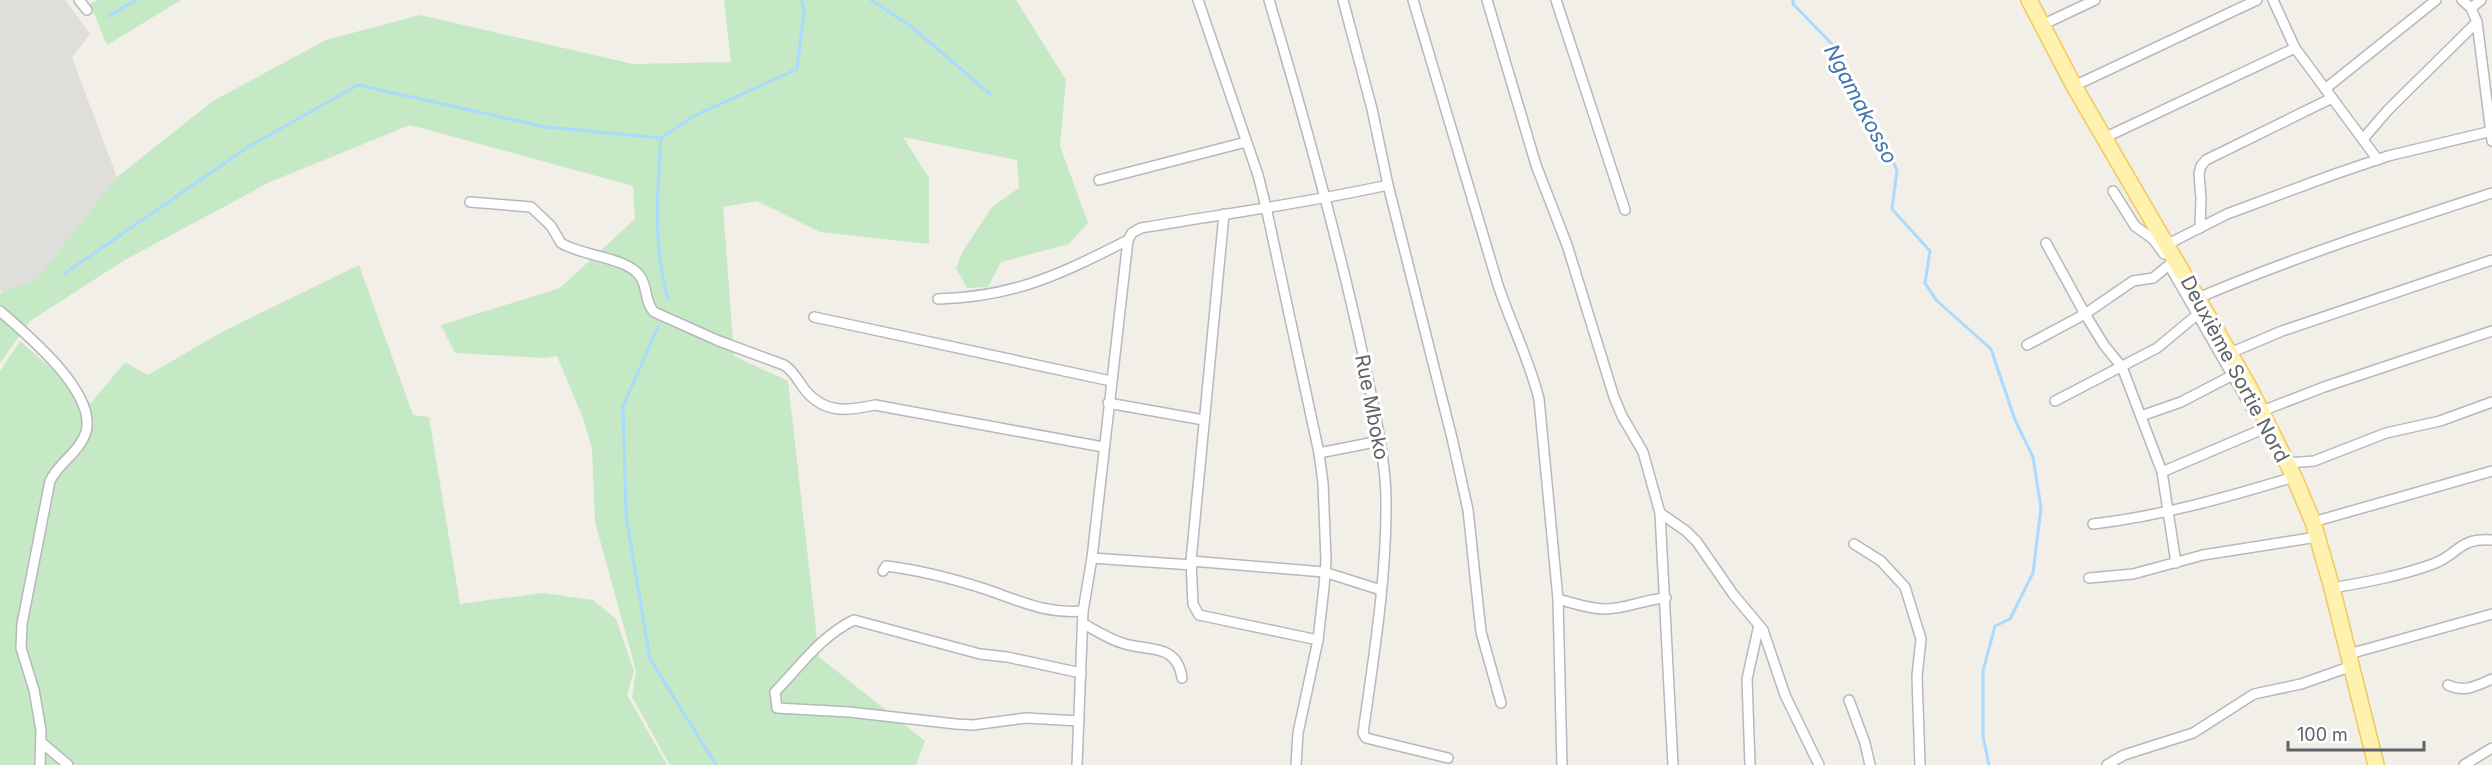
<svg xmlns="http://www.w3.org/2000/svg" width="2492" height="765" font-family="Inter,sans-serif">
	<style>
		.industrial { fill: #e0deda }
		.green { fill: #c5e8c5 }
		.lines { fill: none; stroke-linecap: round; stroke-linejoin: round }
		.stream { stroke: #aadaff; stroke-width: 3 }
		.minor-casing { stroke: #b5b8bc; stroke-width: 12 }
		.primary-casing { stroke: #f2c960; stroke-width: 18 }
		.minor { stroke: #fff; stroke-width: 9 }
		.primary { stroke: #fff2af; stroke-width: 15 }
		.labels { text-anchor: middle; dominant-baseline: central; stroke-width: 6; stroke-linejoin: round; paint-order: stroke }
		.street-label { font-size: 20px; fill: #5f6368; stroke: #fff }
		.water-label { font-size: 21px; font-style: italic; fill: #4174aa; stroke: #fff }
	</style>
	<rect width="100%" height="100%" fill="#f1efe8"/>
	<!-- industrial -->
	<path class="industrial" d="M0 0H65L90 34 72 58 117 177 35 281 4 292 0 290Z"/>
	<!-- green -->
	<g class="green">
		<path d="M98 0H181L107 45 90 4Z"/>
		<path d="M724 0H1016L1066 80 1060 146 1088 223 1069 244 1001 262 988 287 967 288 956 268 963 251 992 207 1019 188 1017 160 903 137 929 178V244L820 232 757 201 723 207 734 356 788 381 819 657 925 741 916 765H670L632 697 636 671 595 522 592 448 583 418 557 356 546 358 455 353 441 325 560 288 635 219 633 186 410 125 270 182 123 261 30 321 0 363V293L35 281 117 177 213 101 326 40 420 15 633 64 731 62Z"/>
		<path d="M359 265 413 415 429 417 460 604 543 593 593 600 616 619 634 671 627 695 667 765H0V371L20 341 91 403 125 362 148 375 222 332Z"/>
	</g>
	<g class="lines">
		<!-- stream -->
		<g class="stream">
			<path d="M871 0 912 27 990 94"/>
			<path d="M1793 0V4L1833 45 1844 74 1865 102 1897 170 1892 209 1930 251 1925 283 1936 300 1991 349 2015 420 2033 457 2041 508 2033 573 2010 619 1995 626 1983 671V736L1989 765"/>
			<path d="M109 16 136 0"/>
			<path d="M64 274 248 147 358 85 546 127 661 138"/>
			<path d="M668 299C653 247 657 192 661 138L694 116 797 69 804 11 802 0"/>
			<path d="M658 327 623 406 626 515 650 659 716 765"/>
		</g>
		<!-- minor casing -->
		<g class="minor-casing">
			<g id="minor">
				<path d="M79 0 87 10"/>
				<path d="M1198 0 1258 175 1266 207 1319 453 1323 483 1326 560 1324 587 1318 640 1298 733 1296 765"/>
				<path d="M1269 0C1304 117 1337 235 1363 355 1372 402 1385 450 1386 498 1387 576 1374 655 1363 733L1366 738 1448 758"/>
				<path d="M1343 0 1372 109 1388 185 1452 438 1468 510 1481 632 1501 703"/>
				<path d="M1413 0 1498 285C1511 324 1529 359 1539 399L1558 599 1562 765"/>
				<path d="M1487 0 1536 165 1567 245 1614 397 1622 416 1643 452 1660 513 1673 765"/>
				<path d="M1556 0 1625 210"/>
				<path d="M2273 0 2295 48 2378 160"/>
				<path d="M2462 0 2471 8 2477 22 2492 141"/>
				<path d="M2471 8 2481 0"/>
				<path d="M2042 25 2095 0"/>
				<path d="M2074 86 2257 0"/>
				<path d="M2325 89 2436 0"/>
				<path d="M2104 138 2295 48"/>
				<path d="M2363 139 2388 110 2477 22"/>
				<path d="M1099 180 1246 142"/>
				<path d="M2113 191 2135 226 2153 239 2164 254"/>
				<path d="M470 202 531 207 551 226 561 243C582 256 626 257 640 276 648 287 644 301 654 312L719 341 784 365C794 371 798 381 805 390 825 414 847 411 875 405L1103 447"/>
				<path d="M1224 214 1191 561 1193 604 1199 615 1318 640"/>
				<path d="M2200 228 2201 198 2199 174 2201 166 2206 160 2332 98"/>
				<path d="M2046 243 2085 314 2104 345 2122 367 2162 472 2176 563"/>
				<path d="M2168 244 2227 214 2335 174 2388 156 2492 131"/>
				<path d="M2198 298C2294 257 2393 225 2492 193"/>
				<path d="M938 299C1015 297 1061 274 1128 240"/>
				<path d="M0 311C26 334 97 392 86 432 80 452 59 462 50 481L22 624 21 648 34 690 41 730 40 765"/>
				<path d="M814 317 1111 381"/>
				<path d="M2027 345 2085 314 2133 281 2153 278 2169 265 2253 411"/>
				<path d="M2230 353 2282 331 2492 260"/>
				<path d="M2055 401 2157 348 2198 314"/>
				<path d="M1108 403 1204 420"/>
				<path d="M2262 411 2324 387 2492 331"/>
				<path d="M2141 416 2181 402 2233 375"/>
				<path d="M1319 453 1380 441"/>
				<path d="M2287 463 2314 461 2386 433 2440 421 2492 402"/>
				<path d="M2162 472 2263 429"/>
				<path d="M1660 513 1686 531 1697 542 1733 594 1763 630 1785 695 1819 765"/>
				<path d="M2313 522 2492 471"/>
				<path d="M2093 524C2162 516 2228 497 2294 477"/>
				<path d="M1854 544 1881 561 1905 587 1921 639 1917 676 1920 765"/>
				<path d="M1092 558 1192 565"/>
				<path d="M1191 561 1324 572 1381 590"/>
				<path d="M883 571 886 566C919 570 954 579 985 589 1020 601 1045 614 1083 611"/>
				<path d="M2089 578 2133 574 2203 555 2317 537"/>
				<path d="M2332 588C2367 582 2400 576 2433 564 2460 554 2457 538 2492 540"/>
				<path d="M1558 599C1573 603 1589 609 1605 609 1626 609 1645 599 1666 598"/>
				<path d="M1084 624C1096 631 1109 639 1122 643 1147 652 1177 642 1182 678"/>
				<path d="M2349 654 2492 614"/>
				<path d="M2448 685C2464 693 2476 686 2492 679"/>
				<path d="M1849 700 1865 743 1870 765"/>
				<path d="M1079 721 1026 718 973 725 956 724 849 712 777 708 775 692C800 666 821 636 854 620L980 654 1007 657 1081 673"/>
				<path d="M41 742 68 765"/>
				<path d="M1077 765 1083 611 1092 558 1128 240 1132 233 1141 228C1224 214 1307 203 1388 185"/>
				<path d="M1750 765 1747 679 1759 625"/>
				<path d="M2107 765 2124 755 2193 733 2254 694 2301 684 2352 666"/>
				<path d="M2464 765 2492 748"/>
			</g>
		</g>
		<!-- primary casing -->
		<g class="primary-casing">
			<path id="primary" d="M2029 0 2074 86 2248 385 2294 477 2313 522 2332 588 2376 765"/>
		</g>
		<!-- minor -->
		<use href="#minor" class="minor"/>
		<!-- primary -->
		<use href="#primary" class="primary"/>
	</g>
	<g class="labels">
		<!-- street labels -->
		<g class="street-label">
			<text transform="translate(2235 369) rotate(62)">Deuxième Sortie Nord</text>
			<text transform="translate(1372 407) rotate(79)">Rue Mboko</text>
		</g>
		<!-- water labels -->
		<g class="water-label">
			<text transform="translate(1861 104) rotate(62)">Ngamakosso</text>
		</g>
	</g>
	<!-- scale -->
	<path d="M2288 741v9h136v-9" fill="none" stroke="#5f6368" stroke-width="3"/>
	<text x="2297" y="741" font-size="18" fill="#5f6368" stroke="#ffffff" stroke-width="4.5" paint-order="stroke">100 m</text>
</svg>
